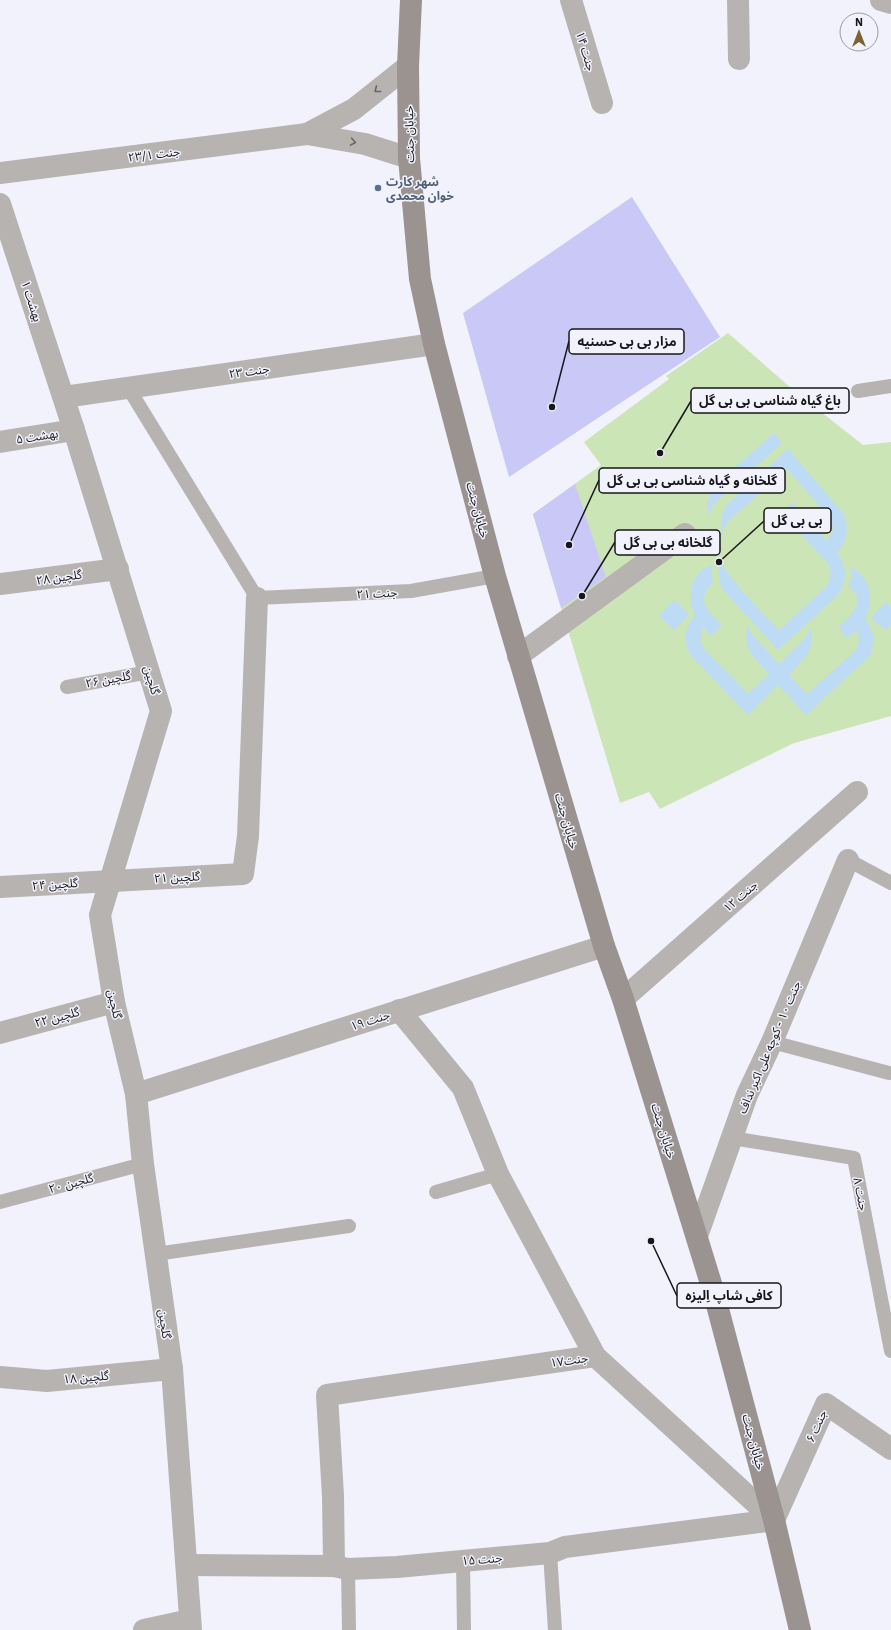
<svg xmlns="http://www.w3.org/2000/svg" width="891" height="1630" font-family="'IBM Plex Sans','Noto Sans Arabic',sans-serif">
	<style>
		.green { fill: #cce5b6 }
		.water { fill: #bddbf5 }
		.building { fill: #c9c8f7 }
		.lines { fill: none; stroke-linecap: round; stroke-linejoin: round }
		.lane { stroke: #b7b3b0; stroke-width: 14 }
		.street { stroke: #b7b3b0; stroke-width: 22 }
		.secondary { stroke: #9a9390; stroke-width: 22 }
		.oneway { stroke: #676566 }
		.service-dot { fill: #5c6f8a; stroke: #f2f2fd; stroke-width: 1.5 }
		.labels { text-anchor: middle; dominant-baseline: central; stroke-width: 3; stroke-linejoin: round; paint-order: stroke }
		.street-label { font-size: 12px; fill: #17171b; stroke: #f2f2fd }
		.service-label { font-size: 12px; font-weight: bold; fill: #4e5e75; stroke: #f2f2fd; text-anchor: start }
		.leader { fill: none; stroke: #17171b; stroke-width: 1.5 }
		.callout-dot { fill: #17171b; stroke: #f2f2fd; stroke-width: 1.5 }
		.callout { fill: #f2f2fd; stroke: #17171b; stroke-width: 1.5 }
		.callout-label { font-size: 13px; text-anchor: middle; font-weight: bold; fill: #17171b }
	</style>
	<rect width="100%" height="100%" fill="#f2f2fd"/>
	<!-- green -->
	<path class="green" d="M728 333 798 394 863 445 891 442V716L794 743 660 809 649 792 620 803 533 514 601 465 584 442 669 379 666 376Z"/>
	<!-- water -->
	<g class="water">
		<path d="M774 433 782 443 714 504 708 516 707 503 713 487Z"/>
		<path d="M788 449 844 514C849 529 848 541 837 552 847 567 848 581 837 596L778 650 723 590C718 579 717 571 721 559 722 573 767 617 779 630L825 588C830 580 832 574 829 565L782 513 793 503 827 541 833 530 831 519 787 469 731 519 726 524 722 534 721 532V516L727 504Z"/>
		<path d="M713 565 711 573 713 582C695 601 707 610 722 625L711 636 703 627 700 640 704 649 748 694 769 674C754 657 742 650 748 625L752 634 779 664 805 638 811 628C816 650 803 660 789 675L807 694 856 650 859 641 857 630 847 638 838 627C850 616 869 601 848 586L852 576 850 567C871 576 875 600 865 619 875 630 875 642 870 656L806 715 778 685 748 715 692 657C682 643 684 628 695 615 686 598 691 569 713 565Z"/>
		<path d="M674 600 689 614 674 630 659 616Z"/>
		<path d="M886 602 891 607V625L886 631 871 618Z"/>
	</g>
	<!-- building -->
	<g class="building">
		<path d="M632 197 720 337 509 477 463 313Z"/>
		<path d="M575 484 606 577 561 608 533 514Z"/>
	</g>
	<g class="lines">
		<!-- lane -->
		<g class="lane">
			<path d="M129 389 257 598 411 591 495 576"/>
			<path d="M858 391 891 386"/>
			<path d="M67 687 149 672"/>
			<path d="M848 860 891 883"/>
			<path d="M772 1042 889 1073"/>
			<path d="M732 1138 854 1158 891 1351"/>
			<path d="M436 1192 498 1174"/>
			<path d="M0 1202 143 1164"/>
			<path d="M156 1254 349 1226"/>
			<path d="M550 1553 555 1630"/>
			<path d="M463 1561 464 1630"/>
			<path d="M348 1569 349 1630"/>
		</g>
		<!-- street -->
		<g class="street">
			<path d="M571 0 602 103"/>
			<path d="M738 0 739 59"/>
			<path d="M881 0 891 3"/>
			<path d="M408 66 354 109 307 134 365 144 409 158"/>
			<path d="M0 173 307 134"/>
			<path d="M0 204 74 430 161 711 100 915 114 1002 136 1094 143 1164 172 1369 191 1630"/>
			<path d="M64 397 434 344"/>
			<path d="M0 442 74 430"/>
			<path d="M0 584 118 569"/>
			<path d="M518 656 685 534"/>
			<path d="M0 887 243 874 248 836 257 598"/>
			<path d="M623 999 857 792"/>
			<path d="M399 1010 463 1088 498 1174 595 1356 774 1520"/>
			<path d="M0 1033 114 1002"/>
			<path d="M136 1094 604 946"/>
			<path d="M697 1236 747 1095 772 1042 848 860"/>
			<path d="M0 1377 47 1381 172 1369"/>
			<path d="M774 1520 826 1404 891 1449"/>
			<path d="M187 1565 334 1566 348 1569 397 1567 550 1553 565 1547 774 1520"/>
			<path d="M334 1566 333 1496 327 1395 595 1356"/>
			<path d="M144 1630 190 1620"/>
		</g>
		<!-- secondary -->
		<path class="secondary" d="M411 0 408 66 409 158 420 279 434 344 495 576 604 946 623 999 713 1290 774 1520 800 1630"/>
	</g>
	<!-- one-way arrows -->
	<defs><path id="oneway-chevron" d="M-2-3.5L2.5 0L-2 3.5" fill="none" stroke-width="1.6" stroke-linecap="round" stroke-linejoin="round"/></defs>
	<g class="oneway">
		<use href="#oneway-chevron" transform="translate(377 90) rotate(142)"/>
		<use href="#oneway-chevron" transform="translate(353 142) rotate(10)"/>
	</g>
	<!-- markers -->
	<circle class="service-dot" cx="378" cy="188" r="4"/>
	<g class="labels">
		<!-- street labels -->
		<g class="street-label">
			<text transform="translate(586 51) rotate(73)">جنت ۱۴</text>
			<text transform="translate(409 134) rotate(-91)">خیابان جنت</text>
			<text transform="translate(154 154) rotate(-7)">جنت ۲۳/۱</text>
			<text transform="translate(32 301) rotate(72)">بهشت ۱</text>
			<text transform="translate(249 371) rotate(-8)">جنت ۲۳</text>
			<text transform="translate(37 436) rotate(-9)">بهشت ۵</text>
			<text transform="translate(478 510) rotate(75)">خیابان جنت</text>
			<text transform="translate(59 577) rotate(-8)">گلچین ۲۸</text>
			<text transform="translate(377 593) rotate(-3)">جنت ۲۱</text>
			<text transform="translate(108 679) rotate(-10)">گلچین ۲۶</text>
			<text transform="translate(152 680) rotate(73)">گلچین</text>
			<text transform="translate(567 821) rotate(74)">خیابان جنت</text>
			<text transform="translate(177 877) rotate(-3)">گلچین ۲۱</text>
			<text transform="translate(55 884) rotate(-4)">گلچین ۲۴</text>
			<text transform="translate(740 896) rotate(-41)">جنت ۱۲</text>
			<text transform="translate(115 1004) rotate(78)">گلچین</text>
			<text transform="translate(57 1017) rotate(-15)">گلچین ۲۲</text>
			<text transform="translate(370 1020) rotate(-18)">جنت ۱۹</text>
			<text transform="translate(769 1047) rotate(-67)">جنت ۱۰ - کوچه علی اکبر نداف</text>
			<text transform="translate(664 1131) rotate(73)">خیابان جنت</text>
			<text transform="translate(71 1183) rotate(-15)">گلچین ۲۰</text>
			<text transform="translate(861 1194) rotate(79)">جنت ۸</text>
			<text transform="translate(165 1324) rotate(82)">گلچین</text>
			<text transform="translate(569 1360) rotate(-8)">جنت۱۷</text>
			<text transform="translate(86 1377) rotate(-5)">گلچین ۱۸</text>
			<text transform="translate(816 1426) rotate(-66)">جنت ۶</text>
			<text transform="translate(754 1442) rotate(75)">خیابان جنت</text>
			<text transform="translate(482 1559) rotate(-5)">جنت ۱۵</text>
		</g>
		<!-- service labels -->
		<g class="service-label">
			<text x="386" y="181">شهر کارت<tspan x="386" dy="14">خوان محمدی</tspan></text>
		</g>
	</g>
	<!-- callouts -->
	<path class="leader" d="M552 407L569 341M660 453L691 401M569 545L599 480M719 562L764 521M582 596L615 542M651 1241L677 1296"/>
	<g class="callout-dot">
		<circle cx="552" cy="407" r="4"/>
		<circle cx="660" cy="453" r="4"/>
		<circle cx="569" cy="545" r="4"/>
		<circle cx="719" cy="562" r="4"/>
		<circle cx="582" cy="596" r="4"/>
		<circle cx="651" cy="1241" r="4"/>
	</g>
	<g class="callout">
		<rect x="569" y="329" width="115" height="25" rx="4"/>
		<rect x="691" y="388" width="158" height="25" rx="4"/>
		<rect x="599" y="468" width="186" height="25" rx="4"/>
		<rect x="764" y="508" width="67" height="25" rx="4"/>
		<rect x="615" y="530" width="105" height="25" rx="4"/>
		<rect x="677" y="1283" width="104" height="25" rx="4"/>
	</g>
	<g class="callout-label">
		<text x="627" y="346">مزار بی بی حسنیه</text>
		<text x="770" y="405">باغ گیاه شناسی بی بی گل</text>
		<text x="692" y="485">گلخانه و گیاه شناسی بی بی گل</text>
		<text x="797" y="525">بی بی گل</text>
		<text x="668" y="547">گلخانه بی بی گل</text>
		<text x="729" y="1300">کافی شاپ اِلیزه</text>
	</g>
	<!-- north arrow -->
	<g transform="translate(859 32)"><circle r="19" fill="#f2f2fd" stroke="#9a9aa3"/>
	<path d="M0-3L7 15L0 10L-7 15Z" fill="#7b6233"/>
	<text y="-6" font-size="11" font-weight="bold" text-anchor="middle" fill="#17171b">N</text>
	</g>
</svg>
